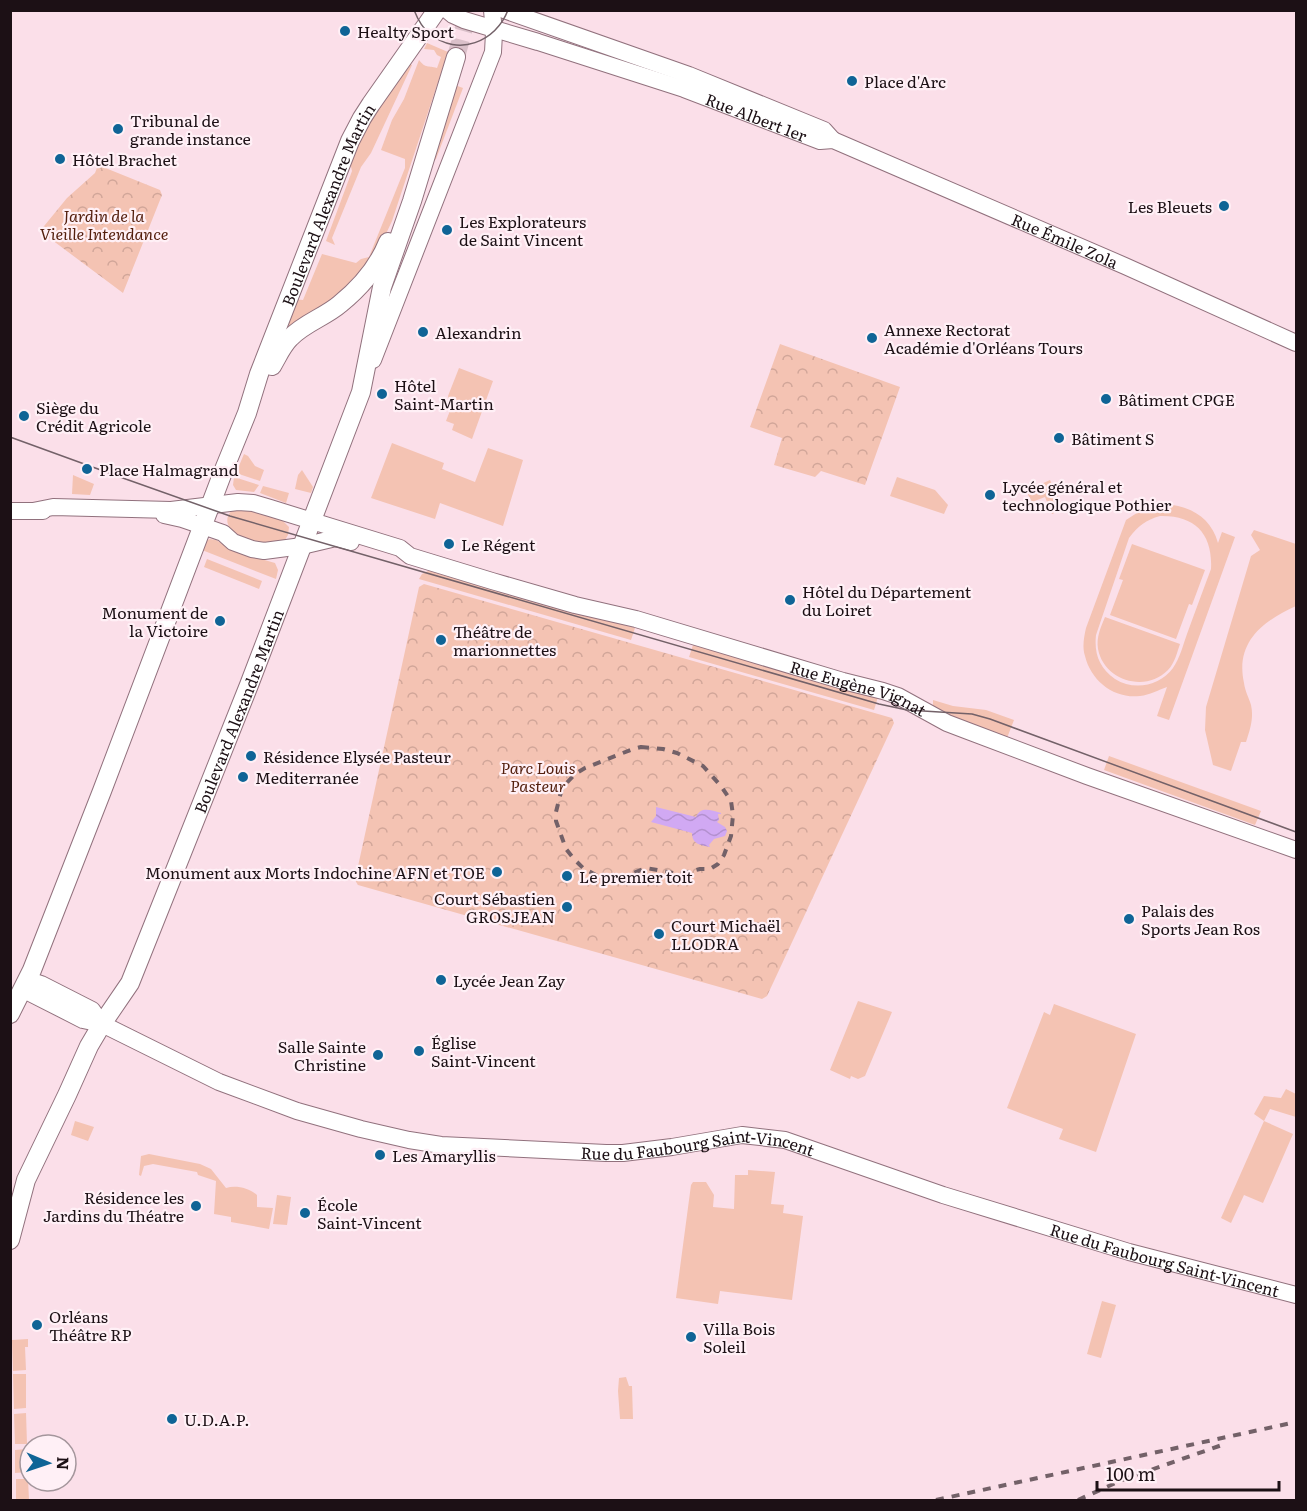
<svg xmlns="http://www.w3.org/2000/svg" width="1307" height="1511" font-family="Literata,serif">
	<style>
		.green { fill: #f4c3b3; fill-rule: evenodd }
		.park { fill: url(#park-crowns) }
		.water { fill: url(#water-waves) }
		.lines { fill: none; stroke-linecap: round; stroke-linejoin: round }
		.primary-tunnel { stroke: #dac0c9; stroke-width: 18; stroke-dasharray: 18 9; stroke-linecap: butt }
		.secondary-casing { stroke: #91717d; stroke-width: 18 }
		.primary-casing { stroke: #91717d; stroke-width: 20 }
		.secondary { stroke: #fff; stroke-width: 16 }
		.primary { stroke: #fff; stroke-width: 18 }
		.tram { stroke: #736168; stroke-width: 1.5 }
		.rail { stroke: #736168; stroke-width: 4; stroke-dasharray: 8 8; stroke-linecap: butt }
		.poi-dot { fill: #0f6496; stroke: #fff0f6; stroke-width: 2 }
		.labels { text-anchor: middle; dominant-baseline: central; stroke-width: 4.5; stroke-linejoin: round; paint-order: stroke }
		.poi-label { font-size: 16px; fill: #1c1015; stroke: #fff0f6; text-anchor: start }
		.street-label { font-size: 16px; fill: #1c1015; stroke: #fff0f6 }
		.park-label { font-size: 16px; font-style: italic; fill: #531e0c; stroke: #fff0f6 }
	</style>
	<defs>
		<pattern id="park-crowns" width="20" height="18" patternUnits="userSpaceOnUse" patternTransform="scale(1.5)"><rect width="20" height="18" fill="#f4c3b3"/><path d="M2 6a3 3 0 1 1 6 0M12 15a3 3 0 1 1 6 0" fill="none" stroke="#d1a699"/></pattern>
		<pattern id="water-waves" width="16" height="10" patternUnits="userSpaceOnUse" patternTransform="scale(1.5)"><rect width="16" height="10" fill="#d1a9f3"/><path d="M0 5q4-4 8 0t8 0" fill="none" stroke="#b390cf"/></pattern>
	</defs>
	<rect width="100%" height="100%" fill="#fbdfe9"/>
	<!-- green -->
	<g class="green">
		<path d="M427 43 448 52 392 221 371 266 359 279 280 339 294 299 303 300 322 254 356 263 361 259 369 257 405 168V159L381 150 392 120 404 99 419 60C426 69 428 65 437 68L441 57 437 55 434 50 424 49Z"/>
		<path d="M405 61 412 65 371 153 361 167 332 238 335 245 326 241 352 171 349 158 355 142Z"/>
		<path d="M452 84 463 88 436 159 432 162Z"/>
		<path d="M459 368 493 381 472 439 452 430 454 424 446 421 451 408 448 396Z"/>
		<path d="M392 443 444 463 442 469 475 482 488 448 523 460 503 526 440 503 435 519 371 498Z"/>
		<path d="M244 454 248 456 255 466 264 470 260 481 236 473Z"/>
		<path d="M302 470 313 487 311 493 295 489 298 475Z"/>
		<path d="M73 475 94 484 90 495 72 494Z"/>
		<path d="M234 477 259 485 254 492 236 490 233 485Z"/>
		<path d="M897 477 935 490 948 505 944 514 890 496Z"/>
		<path d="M1050 480 1064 509 1052 514 1045 497 1032 502 1026 491Z"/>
		<path d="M263 486 289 493 286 503 260 493Z"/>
		<path d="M1165 504C1190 506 1211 517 1218 543L1222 532 1235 537 1169 720 1157 716 1167 687C1158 690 1150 695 1140 696 1114 699 1091 681 1085 656 1082 647 1084 637 1086 628L1126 520 1143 509ZM1160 516C1195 515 1213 534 1211 569 1203 590 1195 612 1187 634 1183 645 1180 658 1173 668 1160 686 1134 691 1115 679 1099 668 1094 653 1096 635L1129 538C1138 526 1146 520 1160 516Z"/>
		<path d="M248 508 282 520 289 527 288 535 285 540C275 542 266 544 257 542 245 539 223 531 228 516 229 514 231 510 234 509 238 508 244 508 248 508Z"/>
		<path d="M1254 530 1296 544V606C1263 621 1235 642 1244 683 1245 691 1249 698 1251 705 1254 718 1250 730 1246 742H1241L1231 771 1213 765 1205 730 1206 707 1251 556 1260 550 1251 535Z"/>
		<path d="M210 539 216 540 236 552 275 563 278 570 276 579 202 550 205 541Z"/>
		<path d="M1132 544 1205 570 1192 605 1189 604 1176 639 1110 615 1123 580 1119 579Z"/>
		<path d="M207 559 262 581 259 589 204 567Z"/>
		<path d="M430 570 635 628 631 640 419 579 422 574Z"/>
		<path d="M1105 617 1180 644C1177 652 1175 663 1168 670 1146 693 1104 681 1098 649 1096 637 1101 627 1105 617Z"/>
		<path d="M693 645 878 697 874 710 689 657Z"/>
		<path d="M933 700 953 706 986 710 1014 720 1007 738 962 723 933 707Z"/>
		<path d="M1109 756 1261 811 1255 825 1104 770Z"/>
		<path d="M858 1001 892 1012 865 1076 858 1079 851 1076 850 1079 830 1070Z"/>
		<path d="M1054 1004 1136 1034 1096 1152 1059 1139 1063 1129 1007 1108 1044 1012 1050 1015Z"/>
		<path d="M1286 1089 1296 1094V1117L1270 1109 1264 1121 1293 1134 1263 1203 1244 1195 1231 1223 1221 1218 1264 1121 1254 1114 1264 1096 1281 1098Z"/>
		<path d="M75 1121 94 1127 88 1141 71 1135Z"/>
		<path d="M149 1154 200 1164 211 1169 226 1188C236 1185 249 1188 257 1195V1207L273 1208 269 1229 231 1222V1217L214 1214 216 1181 198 1175 197 1172 153 1164 144 1166 141 1176 139 1175 141 1156Z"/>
		<path d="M748 1170 775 1172 771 1204 784 1205 783 1213 803 1216 792 1300 720 1291 718 1304 676 1298 691 1185 693 1182H706L714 1195 713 1207 734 1209 735 1175H748Z"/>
		<path d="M277 1195 291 1197 287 1225 273 1224Z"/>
		<path d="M1102 1301 1116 1305 1101 1358 1087 1354Z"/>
		<path d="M28 1339V1347H25L26 1370 13 1371 12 1340Z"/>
		<path d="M13 1374H26V1408L14 1409Z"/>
		<path d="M626 1377 629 1386H632L633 1419H620L618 1391 619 1378Z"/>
		<path d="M26 1413 27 1444H15L14 1414Z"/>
		<path d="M27 1449 28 1472 15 1473V1450Z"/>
		<path d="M16 1479H28L29 1500H16Z"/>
	</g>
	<!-- park -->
	<g class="park">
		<path d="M98 165 160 190 162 195 123 293 40 231 67 198 95 173Z"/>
		<path d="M780 344 900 387 865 485 821 471 815 477 774 465 782 438 750 427Z"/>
		<path d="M424 584 892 718 894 723 767 996 762 999 358 885 355 880 419 587Z"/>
	</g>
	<!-- water -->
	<path class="water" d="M656 807 696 817C701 806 710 810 721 813V814H718L719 820 717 822 725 827 727 831 725 836 714 839 709 845 710 847C700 845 692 844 692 833L651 822 656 816Z"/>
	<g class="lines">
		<!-- primary-tunnel -->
		<path class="primary-tunnel" d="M456 57 469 10"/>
		<!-- secondary casing -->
		<g class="secondary-casing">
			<g id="secondary">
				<path id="s1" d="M447 10 453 15 464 20 538 42 684 89 820 141 833 140 1125 266 1296 343"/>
				<path d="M504 10 689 75 824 130 833 140"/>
				<path d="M373 360 493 52 494 33 492 10"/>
				<path d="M10 511H43"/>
				<path id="s2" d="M33 511 53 507 171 510 238 502 253 503 270 508 400 548 410 556 492 581 575 605 636 619 843 681 883 691 898 696 947 723 968 731 1087 776 1296 850"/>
				<path d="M164 515 182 519 223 533 233 542 252 549 264 551 302 546 336 538 351 542"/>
				<path id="s3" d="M102 1024 92 1010 41 984 32 981 25 983 28 992 83 1020 102 1024 219 1082 297 1111 361 1129 409 1140 441 1145 606 1153H623L672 1147 742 1135 785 1140 943 1195 1129 1252 1296 1295"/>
			</g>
		</g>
		<!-- primary casing -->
		<g class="primary-casing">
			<g id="primary">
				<path d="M272 366C278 356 282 346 290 338 304 323 325 317 340 304 361 287 378 267 388 242"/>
				<path id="s4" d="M10 1014 32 970 102 791 223 472 247 413 259 374 350 141 362 118 371 104 437 10"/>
				<path id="s5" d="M10 1240 26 1180 67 1095 89 1046 102 1024 130 983 249 685 361 392 382 287 412 201 456 57"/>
			</g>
		</g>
		<!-- secondary -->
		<use href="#secondary" class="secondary"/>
		<!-- primary -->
		<use href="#primary" class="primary"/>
		<!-- tram -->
		<g class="tram">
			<path d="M414 10C418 20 422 28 430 34 458 57 496 42 508 10"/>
			<path d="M10 437 120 477 230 516 879 704 907 710 972 714 990 719 1296 832"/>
		</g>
		<!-- rail -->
		<g class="rail">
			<path d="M641 747 663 749 677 753 703 766 721 786 731 801 733 815 731 836 724 855 718 864 710 869H700L679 874 646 868 619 879H603L583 868 574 859 566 849 556 821V812L562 788 575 774 585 768 633 749Z"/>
			<path d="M936 1500 1296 1422"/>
			<path d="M1078 1500 1122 1480 1222 1445"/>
		</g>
	</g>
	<!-- markers -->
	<g class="poi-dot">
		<circle cx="345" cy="31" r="6"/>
		<circle cx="852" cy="81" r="6"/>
		<circle cx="118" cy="129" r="6"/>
		<circle cx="60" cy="159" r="6"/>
		<circle cx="1224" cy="206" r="6"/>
		<circle cx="447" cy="230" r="6"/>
		<circle cx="423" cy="332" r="6"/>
		<circle cx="872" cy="338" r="6"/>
		<circle cx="382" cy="394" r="6"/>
		<circle cx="1106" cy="399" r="6"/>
		<circle cx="24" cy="416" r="6"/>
		<circle cx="1059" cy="438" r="6"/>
		<circle cx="87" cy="469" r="6"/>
		<circle cx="990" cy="495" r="6"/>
		<circle cx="449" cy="544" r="6"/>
		<circle cx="790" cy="600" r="6"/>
		<circle cx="220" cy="621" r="6"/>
		<circle cx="441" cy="640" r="6"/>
		<circle cx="251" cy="756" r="6"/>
		<circle cx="243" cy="777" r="6"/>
		<circle cx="497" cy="872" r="6"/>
		<circle cx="567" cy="876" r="6"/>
		<circle cx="567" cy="907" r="6"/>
		<circle cx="1129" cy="919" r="6"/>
		<circle cx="659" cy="934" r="6"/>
		<circle cx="441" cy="980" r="6"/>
		<circle cx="419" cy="1051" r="6"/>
		<circle cx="378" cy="1055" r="6"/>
		<circle cx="380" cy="1155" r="6"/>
		<circle cx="196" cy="1206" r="6"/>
		<circle cx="305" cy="1213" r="6"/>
		<circle cx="37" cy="1325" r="6"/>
		<circle cx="691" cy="1337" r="6"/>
		<circle cx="172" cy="1419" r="6"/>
	</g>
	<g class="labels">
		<!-- poi labels -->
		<g class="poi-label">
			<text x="357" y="31">Healty Sport</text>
			<text x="864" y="81">Place d'Arc</text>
			<text x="130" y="120">Tribunal de<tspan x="130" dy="18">grande instance</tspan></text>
			<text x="72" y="159">Hôtel Brachet</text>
			<text x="1212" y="206" text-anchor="end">Les Bleuets</text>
			<text x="459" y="221">Les Explorateurs<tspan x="459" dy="18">de Saint Vincent</tspan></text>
			<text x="884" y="329">Annexe Rectorat<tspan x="884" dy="18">Académie d'Orléans Tours</tspan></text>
			<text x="435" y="332">Alexandrin</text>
			<text x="394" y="385">Hôtel<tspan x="394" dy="18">Saint-Martin</tspan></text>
			<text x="1118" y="399">Bâtiment CPGE</text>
			<text x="36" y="407">Siège du<tspan x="36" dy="18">Crédit Agricole</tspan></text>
			<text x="1071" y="438">Bâtiment S</text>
			<text x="99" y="469">Place Halmagrand</text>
			<text x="1002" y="486">Lycée général et<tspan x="1002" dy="18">technologique Pothier</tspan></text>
			<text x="461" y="544">Le Régent</text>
			<text x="802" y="591">Hôtel du Département<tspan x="802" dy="18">du Loiret</tspan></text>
			<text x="208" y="612" text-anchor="end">Monument de<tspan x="208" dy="18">la Victoire</tspan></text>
			<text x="453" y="631">Théâtre de<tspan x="453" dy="18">marionnettes</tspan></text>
			<text x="263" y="756">Résidence Elysée Pasteur</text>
			<text x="255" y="777">Mediterranée</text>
			<text x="485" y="872" text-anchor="end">Monument aux Morts Indochine AFN et TOE</text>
			<text x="579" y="876">Le premier toit</text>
			<text x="555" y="898" text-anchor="end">Court Sébastien<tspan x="555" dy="18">GROSJEAN</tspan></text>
			<text x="1141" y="910">Palais des<tspan x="1141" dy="18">Sports Jean Ros</tspan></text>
			<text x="671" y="925">Court Michaël<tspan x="671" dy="18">LLODRA</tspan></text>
			<text x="453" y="980">Lycée Jean Zay</text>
			<text x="431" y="1042">Église<tspan x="431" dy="18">Saint-Vincent</tspan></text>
			<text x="366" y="1046" text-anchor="end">Salle Sainte<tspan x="366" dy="18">Christine</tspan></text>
			<text x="392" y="1155">Les Amaryllis</text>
			<text x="184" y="1197" text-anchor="end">Résidence les<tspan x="184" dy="18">Jardins du Théatre</tspan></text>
			<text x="317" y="1204">École<tspan x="317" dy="18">Saint-Vincent</tspan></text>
			<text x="49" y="1316">Orléans<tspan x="49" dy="18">Théâtre RP</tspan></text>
			<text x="703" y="1328">Villa Bois<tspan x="703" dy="18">Soleil</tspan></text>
			<text x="184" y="1419">U.D.A.P.</text>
		</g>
		<!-- street labels -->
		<g class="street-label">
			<text stroke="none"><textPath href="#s1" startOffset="328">Rue Albert 1er</textPath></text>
			<text stroke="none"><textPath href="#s4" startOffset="870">Boulevard Alexandre Martin</textPath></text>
			<text stroke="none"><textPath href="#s1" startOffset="662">Rue Émile Zola</textPath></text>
			<text stroke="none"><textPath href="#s2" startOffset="855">Rue Eugène Vignat</textPath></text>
			<text stroke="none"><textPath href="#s5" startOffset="578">Boulevard Alexandre Martin</textPath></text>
			<text stroke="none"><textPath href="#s3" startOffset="802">Rue du Faubourg Saint-Vincent</textPath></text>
			<text stroke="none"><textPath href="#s3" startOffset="1288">Rue du Faubourg Saint-Vincent</textPath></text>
		</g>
		<!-- park labels -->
		<g class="park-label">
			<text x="104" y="215">Jardin de la<tspan x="104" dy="18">Vieille Intendance</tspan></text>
			<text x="538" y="767">Parc Louis<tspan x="538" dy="18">Pasteur</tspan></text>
		</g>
	</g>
	<!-- border -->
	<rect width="1307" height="1511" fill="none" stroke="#1c1015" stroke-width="24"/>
	<!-- north arrow -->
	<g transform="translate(48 1463) rotate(92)"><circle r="28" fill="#fff0f6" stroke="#a4969c" stroke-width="1.5"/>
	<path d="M0-4.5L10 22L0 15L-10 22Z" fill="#0f6496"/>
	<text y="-9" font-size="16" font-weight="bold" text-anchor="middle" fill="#1c1015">N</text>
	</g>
	<!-- scale -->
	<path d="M1097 1481v9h182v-9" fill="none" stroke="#1c1015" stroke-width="3"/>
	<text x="1106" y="1481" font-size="18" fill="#1c1015" stroke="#fff0f6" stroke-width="4.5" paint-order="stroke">100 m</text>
</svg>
